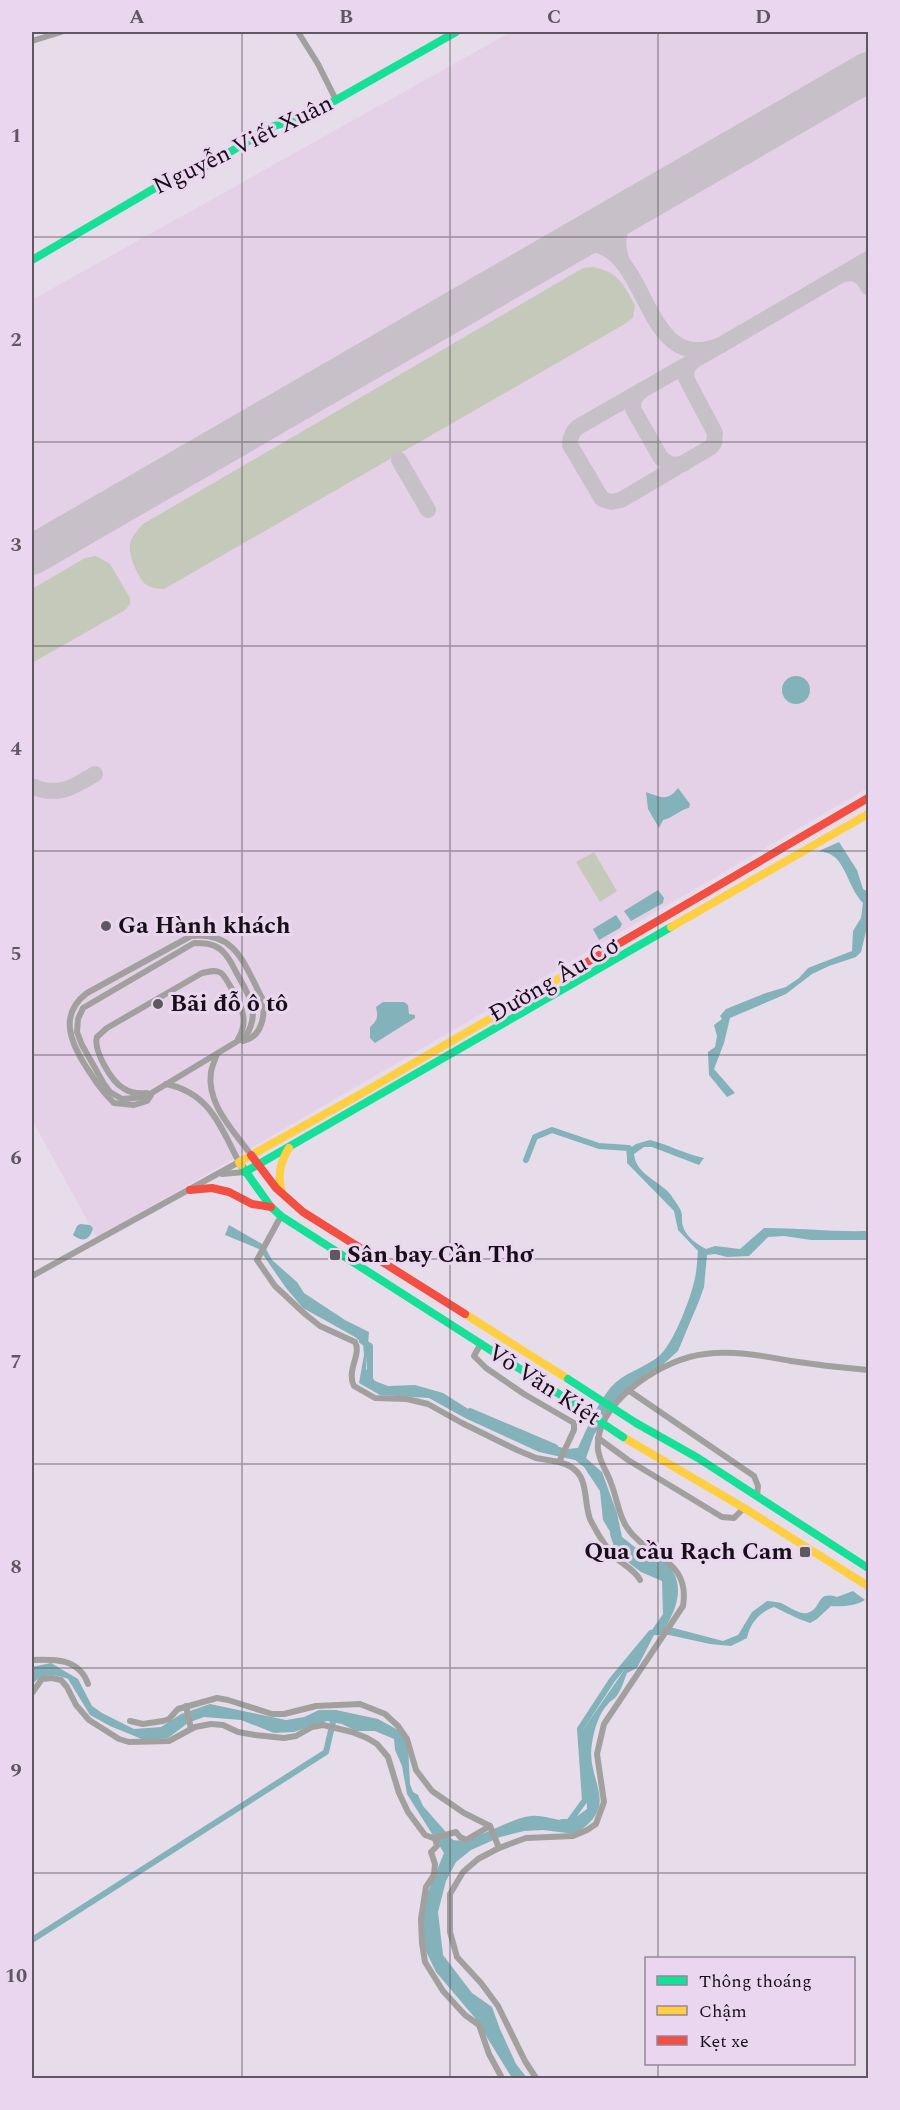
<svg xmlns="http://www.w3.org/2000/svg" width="900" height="2110" font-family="Spectral,serif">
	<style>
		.built { fill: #e4d1e7 }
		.green { fill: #c4c9b9 }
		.water { fill: #84b2bb }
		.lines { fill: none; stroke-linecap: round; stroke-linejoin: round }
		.canal { stroke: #84b2bb; stroke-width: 6 }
		.taxiway { stroke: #c8c0c8; stroke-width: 16 }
		.runway { stroke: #c8c0c8; stroke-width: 40 }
		.street { stroke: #a2a09f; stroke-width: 6 }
		.fast { stroke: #16e098; stroke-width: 8 }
		.slow { stroke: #ffcf43; stroke-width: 8 }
		.jam { stroke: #f24e42; stroke-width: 8 }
		.fast-bridge { stroke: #16e098; stroke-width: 8 }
		.grid { fill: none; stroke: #5f5761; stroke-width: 1.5; stroke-opacity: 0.55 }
		.poi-dot { fill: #5f5761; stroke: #ebd6ef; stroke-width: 2 }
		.labels { text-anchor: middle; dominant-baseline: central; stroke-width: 6; stroke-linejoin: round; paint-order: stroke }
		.street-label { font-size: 24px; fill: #160f18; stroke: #ebd6ef }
		.poi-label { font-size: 24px; font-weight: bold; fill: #160f18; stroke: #ebd6ef; text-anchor: start }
		.neatline { fill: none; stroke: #5f5761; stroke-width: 2 }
		.grid-label { font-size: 20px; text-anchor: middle; font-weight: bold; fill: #5f5761 }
	</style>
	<rect width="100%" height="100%" fill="#e7dce9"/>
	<!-- built -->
	<path class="built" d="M511 32H868V788L97 1238 32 1120V300Z"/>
	<!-- green -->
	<g class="green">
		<path d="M593 267C619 272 623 284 635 305L633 318 623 325 164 589C157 589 151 588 145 584 137 575 128 555 130 544 131 536 139 529 143 524L583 268Z"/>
		<path d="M96 556 110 564 130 598V604L125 610 32 663V589L85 558Z"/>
		<path d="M594 852 617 891 600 902 576 862Z"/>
	</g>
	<!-- water -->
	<g class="water">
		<circle cx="796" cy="690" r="14"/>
		<path d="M678 788 690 804 689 808C679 810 673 818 663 820L659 828 648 809 646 792C660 797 668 802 678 788Z"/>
		<path d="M839 842 857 870 863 889 868 892V923L861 952 856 957 829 966 812 974 786 994 730 1018 724 1043 714 1069 735 1093 727 1097 709 1075 708 1052 715 1047 717 1036 714 1025 722 1019 720 1016 726 1009 766 993 786 987 799 978 808 968 852 951 853 931 861 918 863 903C850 890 845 863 833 856 830 853 823 852 819 851Z"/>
		<path d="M658 890 664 898 663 903 631 921 624 911Z"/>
		<path d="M616 915 622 924 620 928 599 940 593 929Z"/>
		<path d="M383 1002H404L408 1005 409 1014 415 1015V1018L375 1043 370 1038V1027C378 1020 378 1017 376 1007Z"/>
		<path d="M650 1140C669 1145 685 1154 704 1158L699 1165 652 1147H644L634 1154C636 1175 659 1180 671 1195 674 1200 679 1206 681 1211 683 1216 681 1221 683 1226 685 1236 697 1244 706 1249L715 1246 740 1249 764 1228C799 1228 833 1232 868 1231V1240H811L784 1236 768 1237 749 1256 727 1257 715 1254 707 1255 704 1287 699 1301 678 1351 658 1369 622 1395 594 1435 586 1458 602 1472 617 1513 622 1537C629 1542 636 1549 645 1553 652 1557 664 1559 669 1566 685 1585 677 1608 666 1626L723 1641 738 1635 752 1612 767 1601C771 1601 776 1602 781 1603 788 1606 800 1615 807 1613 823 1609 815 1590 837 1597L853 1591 865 1600C856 1606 841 1607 831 1606L817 1619 810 1623 799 1619 774 1607C760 1612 750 1623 747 1638L731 1646 710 1644 669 1635H654L637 1668 627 1673C624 1680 621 1692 615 1698 613 1700 610 1701 608 1704 599 1713 594 1730 592 1743 585 1782 623 1804 575 1834L543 1830 524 1831 500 1837 471 1850 456 1862 446 1881 438 1912 443 1955 472 1993 492 2007 500 2029 516 2064 527 2078H512L475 2018 436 1972 422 1943 423 1904 444 1853 407 1794 402 1766 395 1750 394 1739 375 1731H356L342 1724 327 1721 294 1732 274 1733 241 1720 204 1717 188 1723 168 1738 144 1740 110 1726 90 1715 68 1679C53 1673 43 1674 32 1684V1667L51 1663 78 1679 92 1706 102 1713 134 1729 161 1727 181 1714 210 1704 286 1720 304 1717 319 1710H336L378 1719 398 1730 408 1745 410 1784 413 1792 418 1795 423 1806 453 1840C472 1844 509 1818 531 1816 542 1815 557 1820 569 1822L587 1809 583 1747 578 1737 663 1614 662 1581 641 1572 629 1563 603 1520 600 1491 584 1467 575 1460 539 1452 465 1418 429 1398 380 1395 359 1383 364 1355 363 1344 355 1337 303 1308 286 1288 259 1249 225 1235 229 1225 264 1245 272 1260 297 1282 304 1293 345 1320 369 1332 366 1369 375 1381 388 1386 415 1385 443 1393 484 1419 529 1439 567 1449 578 1448C587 1428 597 1404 611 1387 623 1373 644 1368 658 1357 673 1345 691 1298 695 1278 697 1270 697 1260 698 1251L678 1230 674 1211 627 1163V1150L636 1144Z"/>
		<path d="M80 1224 90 1225 93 1228C90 1240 83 1243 73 1235L77 1226Z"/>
	</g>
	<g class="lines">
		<!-- canal -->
		<g class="canal">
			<path d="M526 1160 535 1137 552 1130 599 1146 629 1148 630 1157"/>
			<path d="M362 1341 370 1346V1380"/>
			<path d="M470 1411 555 1447"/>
			<path d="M613 1534 619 1552 630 1558"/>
			<path d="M562 1822H569L585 1800 580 1729 612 1680 651 1633"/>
			<path d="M32 1940 326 1752 333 1722"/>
		</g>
		<!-- taxiway -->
		<g class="taxiway">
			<path d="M855 80 868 74"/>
			<path d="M556 253C655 202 630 383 721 345L868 259"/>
			<path d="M622 262C611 231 625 215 650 199"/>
			<path d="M844 274C856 271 863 276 868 287"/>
			<path d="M693 361 687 368 686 378 715 433 714 443 711 447 621 500 611 502 602 499 570 445C570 437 572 432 578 427L721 345"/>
			<path d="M641 391 634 398 633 409 661 458 671 465 683 464"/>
			<path d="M399 460 428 510"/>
			<path d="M32 786C57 798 73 787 95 774"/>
		</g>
		<!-- runway -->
		<path class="runway" d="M32 555 868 72"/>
		<!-- street -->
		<g class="street">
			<path d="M298 32 318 64 336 100"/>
			<path d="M32 41 61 32"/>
			<path d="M194 943C203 943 212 943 220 949 228 955 232 964 236 972 249 996 261 1010 246 1036L145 1097 122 1099 110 1092 104 1084 82 1045 77 1032 78 1019 83 1008Z"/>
			<path d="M217 1054C215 1060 212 1066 211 1072 206 1104 234 1131 251 1155"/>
			<path d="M147 1093C138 1094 130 1093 123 1088 111 1081 93 1050 97 1037L107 1028 202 973C208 972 216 969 221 973 226 977 229 985 232 989 242 1006 249 1022 238 1039"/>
			<path d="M151 1095 147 1101 134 1105 114 1103C102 1092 94 1079 85 1065 70 1041 59 1014 87 993L191 936C236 931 244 964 262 998 266 1015 262 1037 243 1041"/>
			<path d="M222 1174 245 1172"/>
			<path d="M281 1216 257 1260 275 1286 305 1314 320 1326 355 1342C362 1354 346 1370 354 1386L375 1398 407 1399 428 1404 462 1423 517 1450 536 1458 559 1462"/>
			<path d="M32 1276 239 1162C220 1126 210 1093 166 1084"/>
			<path d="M481 1343 474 1356 486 1368 524 1394 574 1423V1430L559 1462C592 1470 582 1498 590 1519 597 1533 605 1547 616 1558 625 1566 635 1570 640 1580"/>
			<path d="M628 1390 754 1476 758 1486 757 1496"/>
			<path d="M598 1438 628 1460 722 1517 734 1518 744 1508"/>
			<path d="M32 1660C54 1659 79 1658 88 1684"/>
			<path d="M32 1693 42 1679 52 1678 61 1680 67 1687 76 1705 89 1720 119 1739 129 1742 169 1741 195 1727 211 1724 223 1725 238 1732 255 1735 284 1738 296 1736 312 1727 323 1725 352 1732 367 1738 377 1744 388 1757 399 1793 408 1812 425 1835 436 1839"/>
			<path d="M186 1706 191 1729"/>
			<path d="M130 1721 143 1724 163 1721 169 1719 178 1709 217 1698 228 1700 272 1714H284L316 1706 360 1704 385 1714 398 1726 407 1739 416 1770 432 1791 464 1813 490 1826 499 1848"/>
			<path d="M490 1826 466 1840 460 1837 456 1832 435 1838 437 1846 431 1852 435 1864 434 1875 426 1887 421 1919 422 1943 425 1962 443 1991 465 2015 479 2025 489 2054 502 2078"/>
			<path d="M536 2078 525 2061 498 2006 481 1983 457 1957 450 1932V1894L463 1872 478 1859 499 1848 526 1838 573 1836 587 1830 596 1824 604 1802 597 1754 604 1724 683 1606C691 1558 646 1558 626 1526 618 1513 617 1498 611 1483 608 1474 601 1464 599 1454 597 1450 598 1445 598 1440 603 1397 666 1358 705 1354 735 1350 763 1356 791 1361 817 1365 843 1368 868 1370"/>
		</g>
		<!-- fast -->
		<g class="fast">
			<path d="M32 260 155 188 194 173 274 126 306 117 456 32"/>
			<path d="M241 1165 271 1207 281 1216 556 1392"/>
			<path d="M245 1172 671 927"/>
			<path d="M636 1423 698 1458 868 1568"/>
		</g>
		<!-- slow -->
		<g class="slow">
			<path d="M671 927 868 814"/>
			<path d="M241 1165 239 1162 359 1095 584 964"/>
			<path d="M282 1192C277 1176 280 1162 289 1148"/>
			<path d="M465 1314 568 1379"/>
			<path d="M623 1437 744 1508 868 1586"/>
		</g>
		<!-- jam -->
		<g class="jam">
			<path d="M584 964 868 798"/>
			<path d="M251 1155 276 1188 303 1212 465 1314"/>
			<path d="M190 1190 212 1188 229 1192 252 1204 271 1207"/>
		</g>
		<!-- fast-bridge -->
		<g class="fast-bridge">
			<path d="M568 1379 636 1423"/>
			<path d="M556 1392 623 1437"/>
		</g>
	</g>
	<!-- grid -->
	<path class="grid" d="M242 32V2078M450 32V2078M658 32V1958M32 237H868M32 442H868M32 646H868M32 851H868M32 1055H868M32 1259H868M32 1464H868M32 1668H868M32 1873H868M658 2064V2078"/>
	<!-- markers -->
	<g class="poi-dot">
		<circle cx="106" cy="926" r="6"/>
		<circle cx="158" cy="1004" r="6"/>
		<rect x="329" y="1249" width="12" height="12" rx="3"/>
		<rect x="799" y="1546" width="12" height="12" rx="3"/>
	</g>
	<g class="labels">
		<!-- street labels -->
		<g class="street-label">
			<text transform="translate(243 145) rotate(-26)">Nguyễn Viết Xuân</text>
			<text transform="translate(554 980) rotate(-30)">Đường Âu Cơ</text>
			<text transform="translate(544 1385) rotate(33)">Võ Văn Kiệt</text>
		</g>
		<!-- poi labels -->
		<g class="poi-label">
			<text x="118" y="926">Ga Hành khách</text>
			<text x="170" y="1004">Bãi đỗ ô tô</text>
			<text x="347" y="1255">Sân bay Cần Thơ</text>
			<text x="793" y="1552" text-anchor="end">Qua cầu Rạch Cam</text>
		</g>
	</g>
	<!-- border -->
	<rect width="900" height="2110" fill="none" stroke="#ebd6ef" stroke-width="66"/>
	<!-- legend -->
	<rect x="645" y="1957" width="210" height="108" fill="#ebd6ef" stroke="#968699" stroke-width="1.5"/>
	<rect x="657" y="1976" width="30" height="9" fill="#16e098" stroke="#968699" stroke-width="1.5"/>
	<text x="699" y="1987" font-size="18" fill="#160f18">Thông thoáng</text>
	<rect x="657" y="2006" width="30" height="9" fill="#ffcf43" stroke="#968699" stroke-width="1.5"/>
	<text x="699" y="2017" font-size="18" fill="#160f18">Chậm</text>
	<rect x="657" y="2036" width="30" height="9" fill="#f24e42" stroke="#968699" stroke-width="1.5"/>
	<text x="699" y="2047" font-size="18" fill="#160f18">Kẹt xe</text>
	<rect x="33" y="33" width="834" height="2044" class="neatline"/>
	<g class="grid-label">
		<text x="137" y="23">A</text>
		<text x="346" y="23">B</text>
		<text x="554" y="23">C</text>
		<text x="763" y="23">D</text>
		<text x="16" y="142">1</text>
		<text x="16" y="346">2</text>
		<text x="16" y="551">3</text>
		<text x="16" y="755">4</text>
		<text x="16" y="960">5</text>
		<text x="16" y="1164">6</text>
		<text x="16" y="1368">7</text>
		<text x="16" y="1573">8</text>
		<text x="16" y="1777">9</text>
		<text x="16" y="1982">10</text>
	</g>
</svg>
